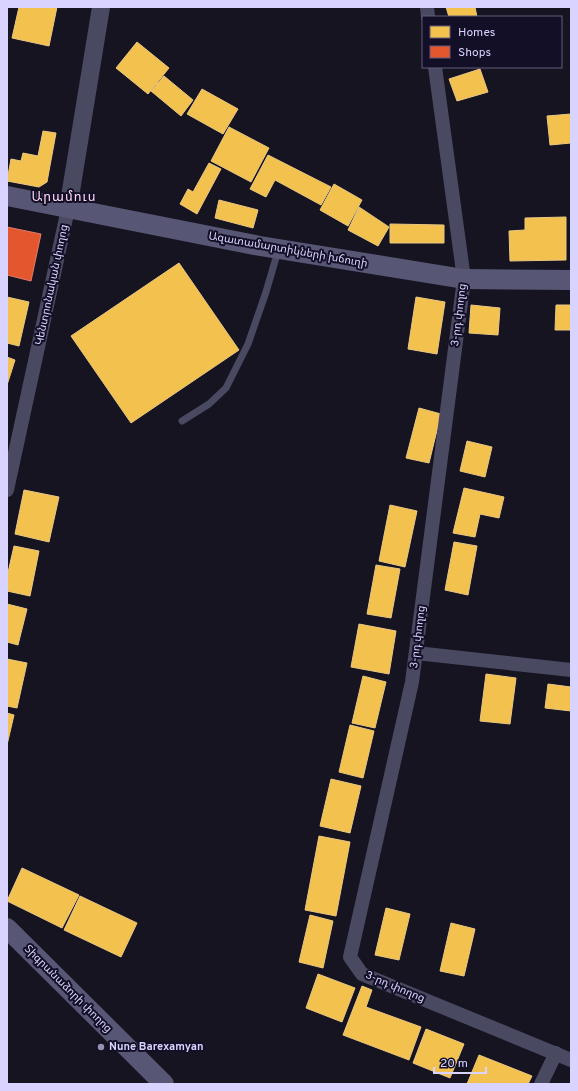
<svg xmlns="http://www.w3.org/2000/svg" width="578" height="1091" font-family="Overpass,'Noto Sans Armenian',sans-serif">
	<style>
		.homes { fill: #f2c14e; stroke: #eac783 }
		.shops { fill: #e4572e; stroke: #e17c6d }
		.lines { fill: none; stroke-linecap: round; stroke-linejoin: round }
		.service { stroke: #4a4962; stroke-width: 7 }
		.minor { stroke: #4a4962; stroke-width: 14 }
		.tertiary { stroke: #4a4962; stroke-width: 18 }
		.secondary { stroke: #575674; stroke-width: 20 }
		.poi-dot { fill: #9591b1; stroke: #130f26; stroke-width: 1.5 }
		.labels { text-anchor: middle; dominant-baseline: central; stroke-width: 4; stroke-linejoin: round; paint-order: stroke }
		.street-label { font-size: 11px; fill: #d9d4ff; stroke: #130f26 }
		.poi-label { font-size: 11px; font-weight: bold; fill: #d9d4ff; stroke: #130f26; text-anchor: start }
		.quarter-label { font-size: 13px; letter-spacing: 1px; fill: #ffd6f0; stroke: #130f26 }
	</style>
	<rect width="100%" height="100%" fill="#161421"/>
	<!-- homes -->
	<g class="homes">
		<path d="M19 7H57L49 46 12 38Z"/>
		<path d="M446 7H475L477 17H449Z"/>
		<path d="M137 42 169 68 148 94 116 68Z"/>
		<path d="M480 69 488 92 457 101 449 79Z"/>
		<path d="M164 76 193 100 181 116 151 91Z"/>
		<path d="M202 89 238 109 223 134 187 114Z"/>
		<path d="M571 114V143L550 145 547 116Z"/>
		<path d="M229 127 269 148 251 182 211 161Z"/>
		<path d="M43 131 56 133 47 182 39 187 7 181 11 159 21 161 23 153 38 156Z"/>
		<path d="M268 155 331 187 321 205 275 180 266 197 250 189Z"/>
		<path d="M209 163 221 169 197 214 180 204 188 189 193 192Z"/>
		<path d="M334 184 362 200 348 226 320 210Z"/>
		<path d="M219 200 258 210 253 228 215 218Z"/>
		<path d="M359 207 389 227 378 246 348 230Z"/>
		<path d="M566 217V260L510 261 509 231 525 230V218Z"/>
		<path d="M390 224 444 225V243H390Z"/>
		<path d="M179 263 239 350 131 423 71 336Z"/>
		<path d="M7 297 29 302 19 346 7 343Z"/>
		<path d="M416 297 445 302 437 354 408 349Z"/>
		<path d="M471 305 500 308 498 335 469 333Z"/>
		<path d="M556 305H571V330H555Z"/>
		<path d="M7 357 15 360 7 385Z"/>
		<path d="M419 408 441 414 429 463 406 458Z"/>
		<path d="M467 441 492 447 485 477 460 471Z"/>
		<path d="M464 488 504 497 499 518 480 514 475 537 453 533Z"/>
		<path d="M24 490 59 497 49 542 15 534Z"/>
		<path d="M390 505 417 511 405 567 379 561Z"/>
		<path d="M454 542 477 546 468 595 445 590Z"/>
		<path d="M14 546 39 551 30 596 7 591V577Z"/>
		<path d="M376 565 400 569 391 618 367 614Z"/>
		<path d="M7 604 27 609 18 645 7 642Z"/>
		<path d="M359 624 396 631 389 674 351 667Z"/>
		<path d="M7 659 27 663 17 708 7 706Z"/>
		<path d="M486 674 516 678 510 724 480 721Z"/>
		<path d="M363 676 386 682 375 728 352 723Z"/>
		<path d="M548 684 571 687V711L545 708Z"/>
		<path d="M7 713 14 715 7 745Z"/>
		<path d="M350 725 374 731 363 778 339 772Z"/>
		<path d="M331 779 361 786 350 833 320 826Z"/>
		<path d="M319 836 350 842 336 916 305 910Z"/>
		<path d="M22 868 79 895 62 928 7 901Z"/>
		<path d="M80 896 137 923 121 957 64 930Z"/>
		<path d="M386 908 410 914 399 960 375 955Z"/>
		<path d="M310 915 333 921 323 968 299 962Z"/>
		<path d="M451 923 475 929 464 976 440 971Z"/>
		<path d="M318 974 355 988 342 1022 306 1008Z"/>
		<path d="M362 986 372 990 366 1007 421 1027 409 1060 343 1035Z"/>
		<path d="M426 1029 464 1044 450 1078 413 1063Z"/>
		<path d="M479 1055 532 1076 528 1084H467Z"/>
	</g>
	<!-- shops -->
	<path class="shops" d="M7 227 41 234 31 281 7 275Z"/>
	<g class="lines">
		<!-- service -->
		<path class="service" d="M182 421 209 404 226 388 248 344 266 292 278 251"/>
		<!-- minor -->
		<g class="minor">
			<path d="M427 7 428 17"/>
			<path d="M435 67 464 279 412 682 350 957 362 974 571 1060"/>
			<path d="M7 490 68 209"/>
			<path d="M416 653 571 670"/>
			<path d="M541 1084 556 1053"/>
		</g>
		<!-- tertiary -->
		<path class="tertiary" d="M68 209 101 7"/>
		<!-- secondary -->
		<g class="secondary">
			<path d="M7 196 260 246 464 279 571 280"/>
			<path d="M7 928 164 1084"/>
		</g>
	</g>
	<!-- markers -->
	<circle class="poi-dot" cx="101" cy="1047" r="4"/>
	<g class="labels">
		<!-- street labels -->
		<g class="street-label">
			<text transform="translate(288 250) rotate(10)">Ազատամարտիկների խճուղի</text>
			<text transform="translate(52 285) rotate(-78)">Կենտրոնական փողոց</text>
			<text transform="translate(459 315) rotate(-83)">3-րդ փողոց</text>
			<text transform="translate(418 637) rotate(-83)">3-րդ փողոց</text>
			<text transform="translate(395 987) rotate(23)">3-րդ փողոց</text>
			<text transform="translate(68 989) rotate(45)">Տիգրանաձորի փողոց</text>
		</g>
		<!-- poi labels -->
		<g class="poi-label">
			<text x="109" y="1047">Nune Barexamyan</text>
		</g>
		<!-- quarter labels -->
		<g class="quarter-label">
			<text x="64" y="198">Արամուս</text>
		</g>
	</g>
	<!-- border -->
	<rect width="578" height="1091" fill="none" stroke="#d9d4ff" stroke-width="16"/>
	<!-- legend -->
	<rect x="422" y="16" width="140" height="52" fill="#130f26" stroke="#625e7d"/>
	<rect x="430" y="26" width="20" height="12" fill="#f2c14e" stroke="#625e7d"/>
	<text x="458" y="36" font-size="12" fill="#d9d4ff">Homes</text>
	<rect x="430" y="46" width="20" height="12" fill="#e4572e" stroke="#625e7d"/>
	<text x="458" y="56" font-size="12" fill="#d9d4ff">Shops</text>
	<!-- scale -->
	<path d="M434 1067v6h52v-6" fill="none" stroke="#d9d4ff" stroke-width="2"/>
	<text x="440" y="1067" font-size="12" fill="#d9d4ff" stroke="#130f26" stroke-width="3" paint-order="stroke">20 m</text>
</svg>
